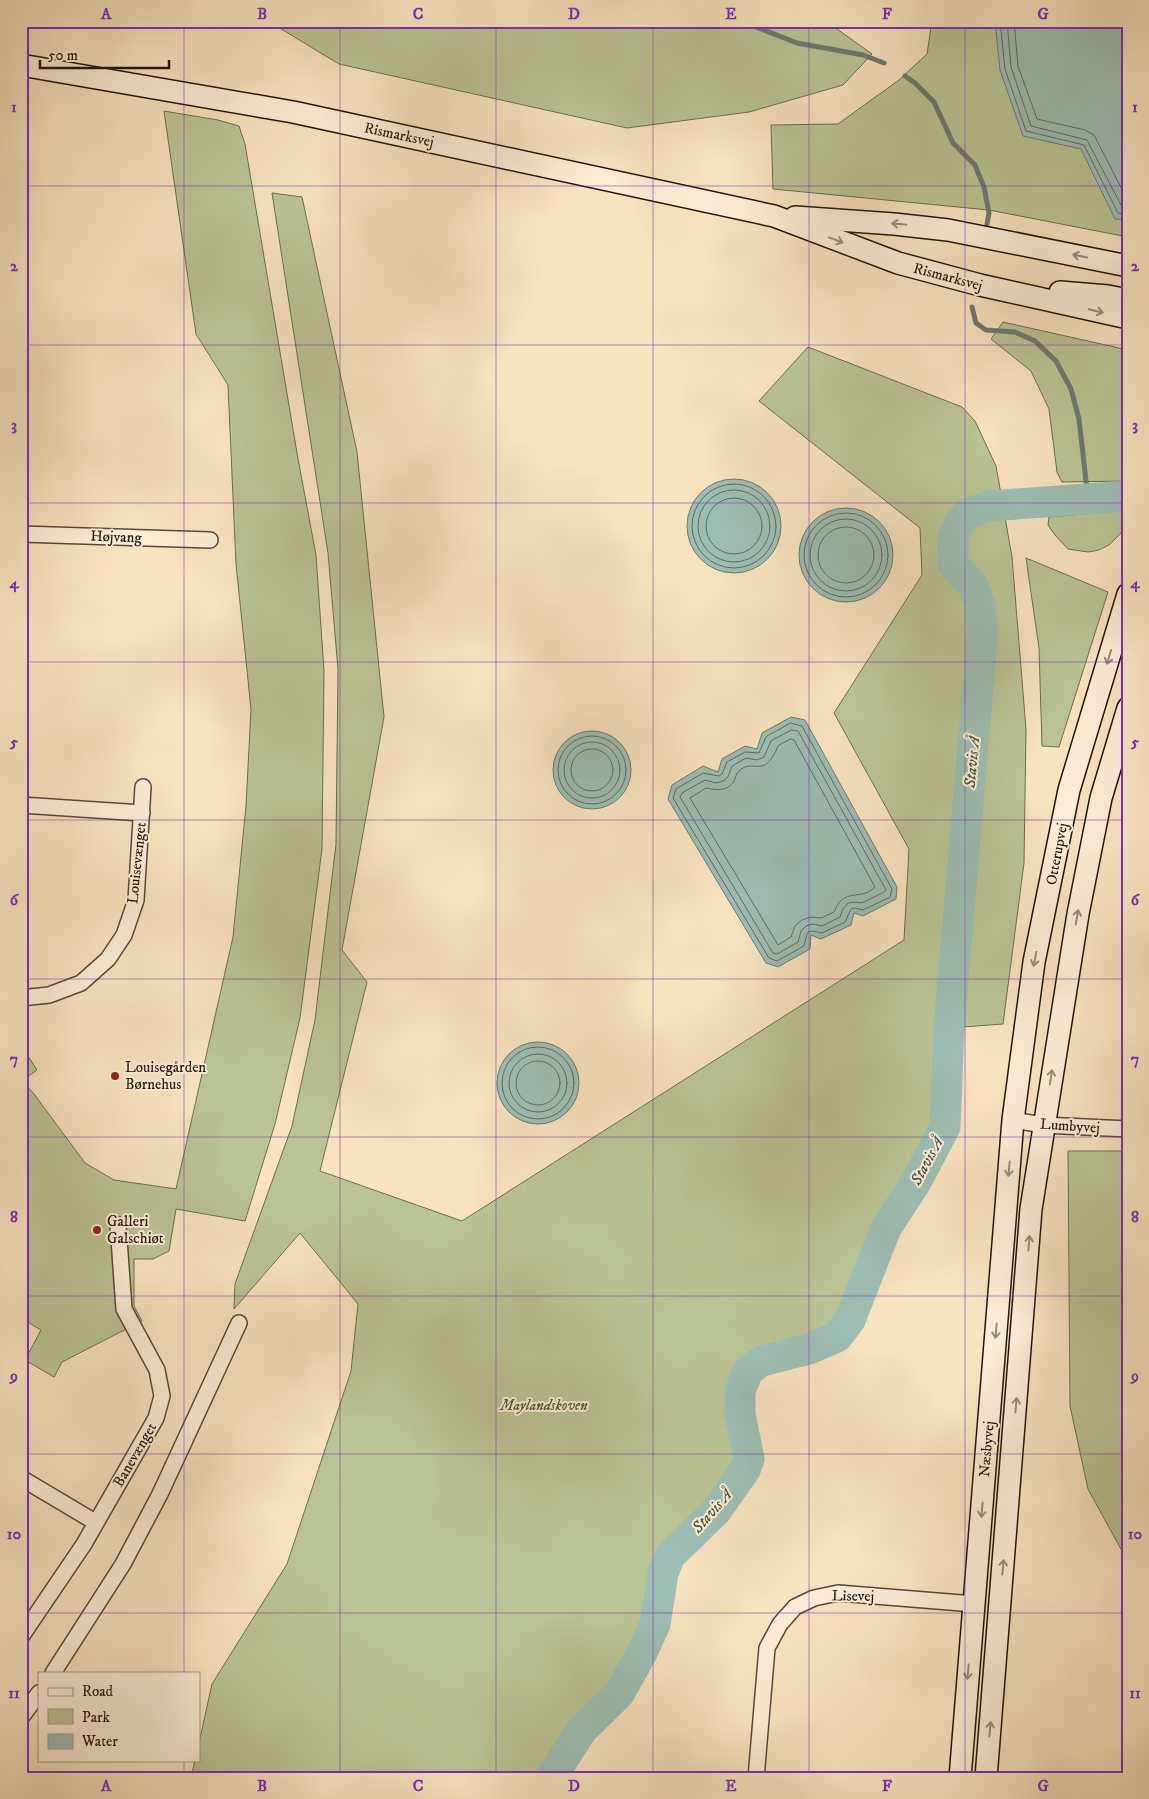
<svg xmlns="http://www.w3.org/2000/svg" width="1149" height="1799" font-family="'IM FELL DW Pica',serif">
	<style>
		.green { fill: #bac494; stroke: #6c6c50 }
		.water { fill: #9dbeb4; stroke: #6b7a71 }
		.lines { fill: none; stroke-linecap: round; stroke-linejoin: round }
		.shore { stroke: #5e6a60; stroke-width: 1 }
		.stream { stroke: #6b7a71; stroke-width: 5 }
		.river { stroke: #9dbeb4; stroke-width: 31 }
		.minor-casing { stroke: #55483a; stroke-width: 18 }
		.secondary-casing { stroke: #1f150d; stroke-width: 24 }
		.minor { stroke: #faedd5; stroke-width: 15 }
		.secondary { stroke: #faedd5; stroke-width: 21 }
		.oneway { stroke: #978c7b }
		.grid { fill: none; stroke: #7b2cbf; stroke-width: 1; stroke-opacity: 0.55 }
		.poi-dot { fill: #8f2418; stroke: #faedd5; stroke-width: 2 }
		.labels { text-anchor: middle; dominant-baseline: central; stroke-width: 4; stroke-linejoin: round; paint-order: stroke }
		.street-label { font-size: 15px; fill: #1f150d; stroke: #faedd5 }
		.poi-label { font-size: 15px; fill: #1f150d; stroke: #faedd5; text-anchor: start }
		.park-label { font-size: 15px; font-style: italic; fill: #55523c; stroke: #faedd5 }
		.water-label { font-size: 16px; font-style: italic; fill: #4b5047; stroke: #faedd5 }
		.neatline { fill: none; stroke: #7b2cbf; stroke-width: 2 }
		.grid-label { font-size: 16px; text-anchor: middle; font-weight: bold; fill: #7b2cbf }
	</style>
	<rect width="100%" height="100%" fill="#f8e3bf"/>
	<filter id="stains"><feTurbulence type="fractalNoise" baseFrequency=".004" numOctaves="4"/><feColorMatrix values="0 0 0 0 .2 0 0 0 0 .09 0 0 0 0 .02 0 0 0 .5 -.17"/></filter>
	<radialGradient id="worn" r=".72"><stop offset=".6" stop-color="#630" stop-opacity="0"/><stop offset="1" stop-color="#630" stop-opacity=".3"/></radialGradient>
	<!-- green -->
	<g class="green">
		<path d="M268 21H841L837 29 872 54 843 85 749 112 627 128 339 64Z"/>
		<path d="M932 21H1128V237L989 210 773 189 771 125 838 124 899 80 927 54Z"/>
		<path d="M164 111 218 120 239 126 245 144 298 459 316 555 324 671 322 849 300 1018 275 1124 245 1221 176 1209 169 1251 153 1259H134V1306L142 1321 62 1362 54 1377 25 1360 41 1330 21 1318V1056H28L37 1070 22 1081 34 1094 85 1163 114 1180 176 1189 233 937 246 806 251 709 236 564 228 385 196 334Z"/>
		<path d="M272 193 302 197 357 452 384 717 342 950 367 982 320 1171 462 1221 904 940 909 849 834 713 922 575 920 528 759 401 808 347 962 407 975 421 996 466 1012 557 1026 729 1024 863 1003 1024 949 1028 945 1127 916 1182 886 1228 850 1320 837 1337 809 1349 762 1361 748 1371 740 1392V1414L749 1459 745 1470 716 1511 670 1556 663 1573 655 1624 642 1653 619 1694 582 1730 551 1777 548 1778H191L195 1760H199V1743L212 1684 287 1564 351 1371 358 1304 300 1233 234 1309 235 1284 292 1126 315 1020 336 844 338 669 328 553Z"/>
		<path d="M1003 322 1128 350V481L1062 482 1057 472 1049 409 1031 371 991 339Z"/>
		<path d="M1128 510V523L1120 534 1109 545 1099 550 1088 552 1068 549 1055 535 1048 525 1049 517Z"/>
		<path d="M1026 558 1108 592 1059 747 1042 746 1039 648Z"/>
		<path d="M1068 1151H1128V1562L1088 1489 1070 1406Z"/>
	</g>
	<!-- water -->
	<g class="water">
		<path d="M995 21H1128V220L1115 219 1081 149 1023 136 1000 70Z"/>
		<circle cx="734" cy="526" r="47"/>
		<circle cx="846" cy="555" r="47"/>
		<path d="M791 717 805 720 897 887 896 899 863 916 854 913 851 925 821 939 811 935 810 949 778 967 766 963 668 799 672 785 703 766 718 772 722 759 745 746 757 749 762 733Z"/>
		<circle cx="592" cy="770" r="39"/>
		<circle cx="538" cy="1083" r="41"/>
	</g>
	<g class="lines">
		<!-- shore -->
		<g class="shore">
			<path d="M1000 21 1005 69 1026 131 1084 145 1118 213 1128 215"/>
			<path d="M1007 21 1011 67 1031 126 1087 140 1122 207 1128 209"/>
			<path d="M1014 21 1018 66 1037 119 1085 130 1094 135 1128 201"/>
			<circle cx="734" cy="526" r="42"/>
			<circle cx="734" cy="526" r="36"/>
			<circle cx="734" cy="526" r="28"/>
			<circle cx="846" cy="555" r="42"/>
			<circle cx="846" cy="555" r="36"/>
			<circle cx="846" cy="555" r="28"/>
			<path d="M791 723 802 726 892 889 890 897 863 910 855 908 851 909 845 922 822 933C805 929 808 931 804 946L777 961 769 958 673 798 676 789 703 773 719 776 722 774 727 762 745 752 759 753 766 737Z"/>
			<path d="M792 730 798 731 886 890 884 892 862 903 854 902 848 903 843 909 840 917 822 926 813 924 806 926 801 931 798 942 777 954 773 953 680 797 682 793 705 780 716 783 723 781 728 777 732 766 746 758 757 760 764 757 771 741Z"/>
			<circle cx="592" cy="770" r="34"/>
			<path d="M791 739 794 740 875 887C860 902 844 886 834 912L821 918 811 917 802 920 795 926 791 937 778 945 690 798 706 788C716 790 727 792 734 781 736 778 736 773 739 771 754 757 764 781 778 746Z"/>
			<circle cx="592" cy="770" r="28"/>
			<circle cx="592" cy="770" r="21"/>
			<circle cx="538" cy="1083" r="36"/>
			<circle cx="538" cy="1083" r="29"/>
			<circle cx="538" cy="1083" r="22"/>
		</g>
		<!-- stream -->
		<g class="stream">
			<path d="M741 21 797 43 863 55 884 63"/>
			<path d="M905 76 915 83 934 102 953 143 975 165 984 187 989 213 987 224"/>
			<path d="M972 307 976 323 986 330 1015 332 1035 341 1056 361 1071 389 1079 419 1088 499"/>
		</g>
		<!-- river -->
		<path class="river" d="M551 1778 582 1730 619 1694 642 1653 655 1624 663 1573 670 1556 716 1511 745 1470 749 1459 740 1414V1391L748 1371 762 1361 809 1349 837 1337 850 1320 886 1228 916 1182 945 1127 949 1028 983 628 980 605 973 586 952 563 954 535 960 523 967 514 989 506 1128 496"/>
		<!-- minor casing -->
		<g class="minor-casing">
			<g id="minor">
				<path d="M21 534 210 540"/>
				<path d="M21 805 142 813"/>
				<path d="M21 998 49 995 81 983 108 959 124 935 136 900 143 787"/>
				<path d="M1013 1120 1043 1125 1128 1129"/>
				<path d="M21 1478 95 1522"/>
				<path d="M21 1637 84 1544 156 1418 162 1396 157 1370 124 1309 118 1225"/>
				<path d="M53 1673 123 1564 160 1494 239 1323"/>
				<path d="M21 1718 39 1693"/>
				<path d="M756 1778 767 1648 780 1624 795 1607 814 1598 838 1593 974 1604"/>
			</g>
		</g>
		<!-- secondary casing -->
		<g class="secondary-casing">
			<g id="secondary">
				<path d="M21 65 293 112 774 216 898 263 980 285 1128 318"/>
				<path d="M795 217 894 224 948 230 1128 266"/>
				<path d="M1060 292 1108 296 1128 300"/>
				<path d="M960 1778 1013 1120 1034 962 1069 790 1128 594"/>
				<path d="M986 1778 1031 1209 1078 914 1101 798 1128 708"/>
			</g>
		</g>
		<!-- minor -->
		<use href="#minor" class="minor"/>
		<!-- secondary -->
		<use href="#secondary" class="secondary"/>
	</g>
	<!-- one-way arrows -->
	<defs><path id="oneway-shaft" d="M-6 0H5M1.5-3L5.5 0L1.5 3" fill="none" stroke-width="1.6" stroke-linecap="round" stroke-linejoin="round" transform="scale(1.25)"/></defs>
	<g class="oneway">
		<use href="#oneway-shaft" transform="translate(899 224) rotate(-174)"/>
		<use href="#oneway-shaft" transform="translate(836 240) rotate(21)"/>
		<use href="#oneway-shaft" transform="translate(1080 256) rotate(-169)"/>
		<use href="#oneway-shaft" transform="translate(1096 311) rotate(13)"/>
		<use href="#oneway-shaft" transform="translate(1109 657) rotate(107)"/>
		<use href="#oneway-shaft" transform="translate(1077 917) rotate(-80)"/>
		<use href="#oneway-shaft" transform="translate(1035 959) rotate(101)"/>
		<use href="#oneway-shaft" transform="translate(1051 1077) rotate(-81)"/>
		<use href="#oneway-shaft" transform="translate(1009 1169) rotate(95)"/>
		<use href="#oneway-shaft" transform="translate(1029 1243) rotate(-85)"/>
		<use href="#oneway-shaft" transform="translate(996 1331) rotate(95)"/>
		<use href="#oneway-shaft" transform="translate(1016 1405) rotate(-85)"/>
		<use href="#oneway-shaft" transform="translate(982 1510) rotate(95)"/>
		<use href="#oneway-shaft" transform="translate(1003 1567) rotate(-85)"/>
		<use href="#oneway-shaft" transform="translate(968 1672) rotate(95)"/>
		<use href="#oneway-shaft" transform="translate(990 1729) rotate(-85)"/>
	</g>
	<!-- grid -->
	<path class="grid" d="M184 21V1673M340 21V1778M496 21V1778M653 21V1778M809 21V1778M965 21V1778M21 186H1128M21 345H1128M21 503H1128M21 662H1128M21 820H1128M21 979H1128M21 1137H1128M21 1296H1128M21 1454H1128M21 1613H1128M184 1760V1778"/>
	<!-- markers -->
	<g class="poi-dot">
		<circle cx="115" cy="1076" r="5"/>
		<circle cx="97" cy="1230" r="5"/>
	</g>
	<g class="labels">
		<!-- street labels -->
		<g class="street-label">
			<text transform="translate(399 135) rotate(12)">Rismarksvej</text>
			<text transform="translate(948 277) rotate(15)">Rismarksvej</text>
			<text transform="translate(116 537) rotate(2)">Højvang</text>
			<text transform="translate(1057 854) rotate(-79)">Otterupvej</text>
			<text transform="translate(137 863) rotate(-84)">Louisevænget</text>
			<text transform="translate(1070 1126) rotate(4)">Lumbyvej</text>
			<text transform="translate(987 1449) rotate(-85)">Næsbyvej</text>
			<text transform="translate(135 1455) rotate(-60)">Banevænget</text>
			<text transform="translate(853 1596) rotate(1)">Lisevej</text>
		</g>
		<!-- poi labels -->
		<g class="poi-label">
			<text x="125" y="1067">Louisegården<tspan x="125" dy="17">Børnehus</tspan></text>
			<text x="107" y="1221">Galleri<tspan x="107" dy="17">Galschiøt</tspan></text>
		</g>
		<!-- park labels -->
		<g class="park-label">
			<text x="544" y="1405">Maylandskoven</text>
		</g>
		<!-- water labels -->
		<g class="water-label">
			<text transform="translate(972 762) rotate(-85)">Stavis Å</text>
			<text transform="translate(927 1161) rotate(-62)">Stavis Å</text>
			<text transform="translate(712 1511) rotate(-49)">Stavis Å</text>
		</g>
	</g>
	<!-- margin -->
	<rect width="1149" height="1799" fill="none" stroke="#f8e3bf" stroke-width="55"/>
	<!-- legend -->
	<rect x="38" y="1672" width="162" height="90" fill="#faedd5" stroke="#a29785"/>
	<rect x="48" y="1688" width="25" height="8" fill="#faedd5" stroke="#a29785"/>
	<text x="82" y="1696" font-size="15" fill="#1f150d">Road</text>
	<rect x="48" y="1709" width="25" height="15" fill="#bac494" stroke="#a29785"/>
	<text x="82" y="1722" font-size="15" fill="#1f150d">Park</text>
	<rect x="48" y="1734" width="25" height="15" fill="#9dbeb4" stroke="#a29785"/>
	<text x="82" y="1746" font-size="15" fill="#1f150d">Water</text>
	<!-- scale -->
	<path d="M40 60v8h129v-8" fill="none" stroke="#1f150d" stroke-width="2.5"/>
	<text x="48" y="60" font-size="15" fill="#1f150d" stroke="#faedd5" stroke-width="4" paint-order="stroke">50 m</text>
	<rect x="28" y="28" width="1094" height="1744" class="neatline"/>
	<g class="grid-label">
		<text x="106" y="19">A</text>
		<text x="262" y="19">B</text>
		<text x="418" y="19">C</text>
		<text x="574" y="19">D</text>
		<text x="731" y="19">E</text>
		<text x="887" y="19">F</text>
		<text x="1043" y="19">G</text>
		<text x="14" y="112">1</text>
		<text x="1135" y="112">1</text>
		<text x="14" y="271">2</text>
		<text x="1135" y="271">2</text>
		<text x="14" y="430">3</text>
		<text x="1135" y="430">3</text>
		<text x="14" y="588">4</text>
		<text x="1135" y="588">4</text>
		<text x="14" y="747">5</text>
		<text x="1135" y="747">5</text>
		<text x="14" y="905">6</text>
		<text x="1135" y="905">6</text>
		<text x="14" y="1064">7</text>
		<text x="1135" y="1064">7</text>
		<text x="14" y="1222">8</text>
		<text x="1135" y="1222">8</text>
		<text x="14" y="1381">9</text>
		<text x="1135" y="1381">9</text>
		<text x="14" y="1539">10</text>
		<text x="1135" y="1539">10</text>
		<text x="14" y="1698">11</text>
		<text x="1135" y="1698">11</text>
		<text x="106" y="1791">A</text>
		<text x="262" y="1791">B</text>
		<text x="418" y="1791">C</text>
		<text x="574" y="1791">D</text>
		<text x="731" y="1791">E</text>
		<text x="887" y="1791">F</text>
		<text x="1043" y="1791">G</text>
	</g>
	<rect width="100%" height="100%" filter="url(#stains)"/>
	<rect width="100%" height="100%" fill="url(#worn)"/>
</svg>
